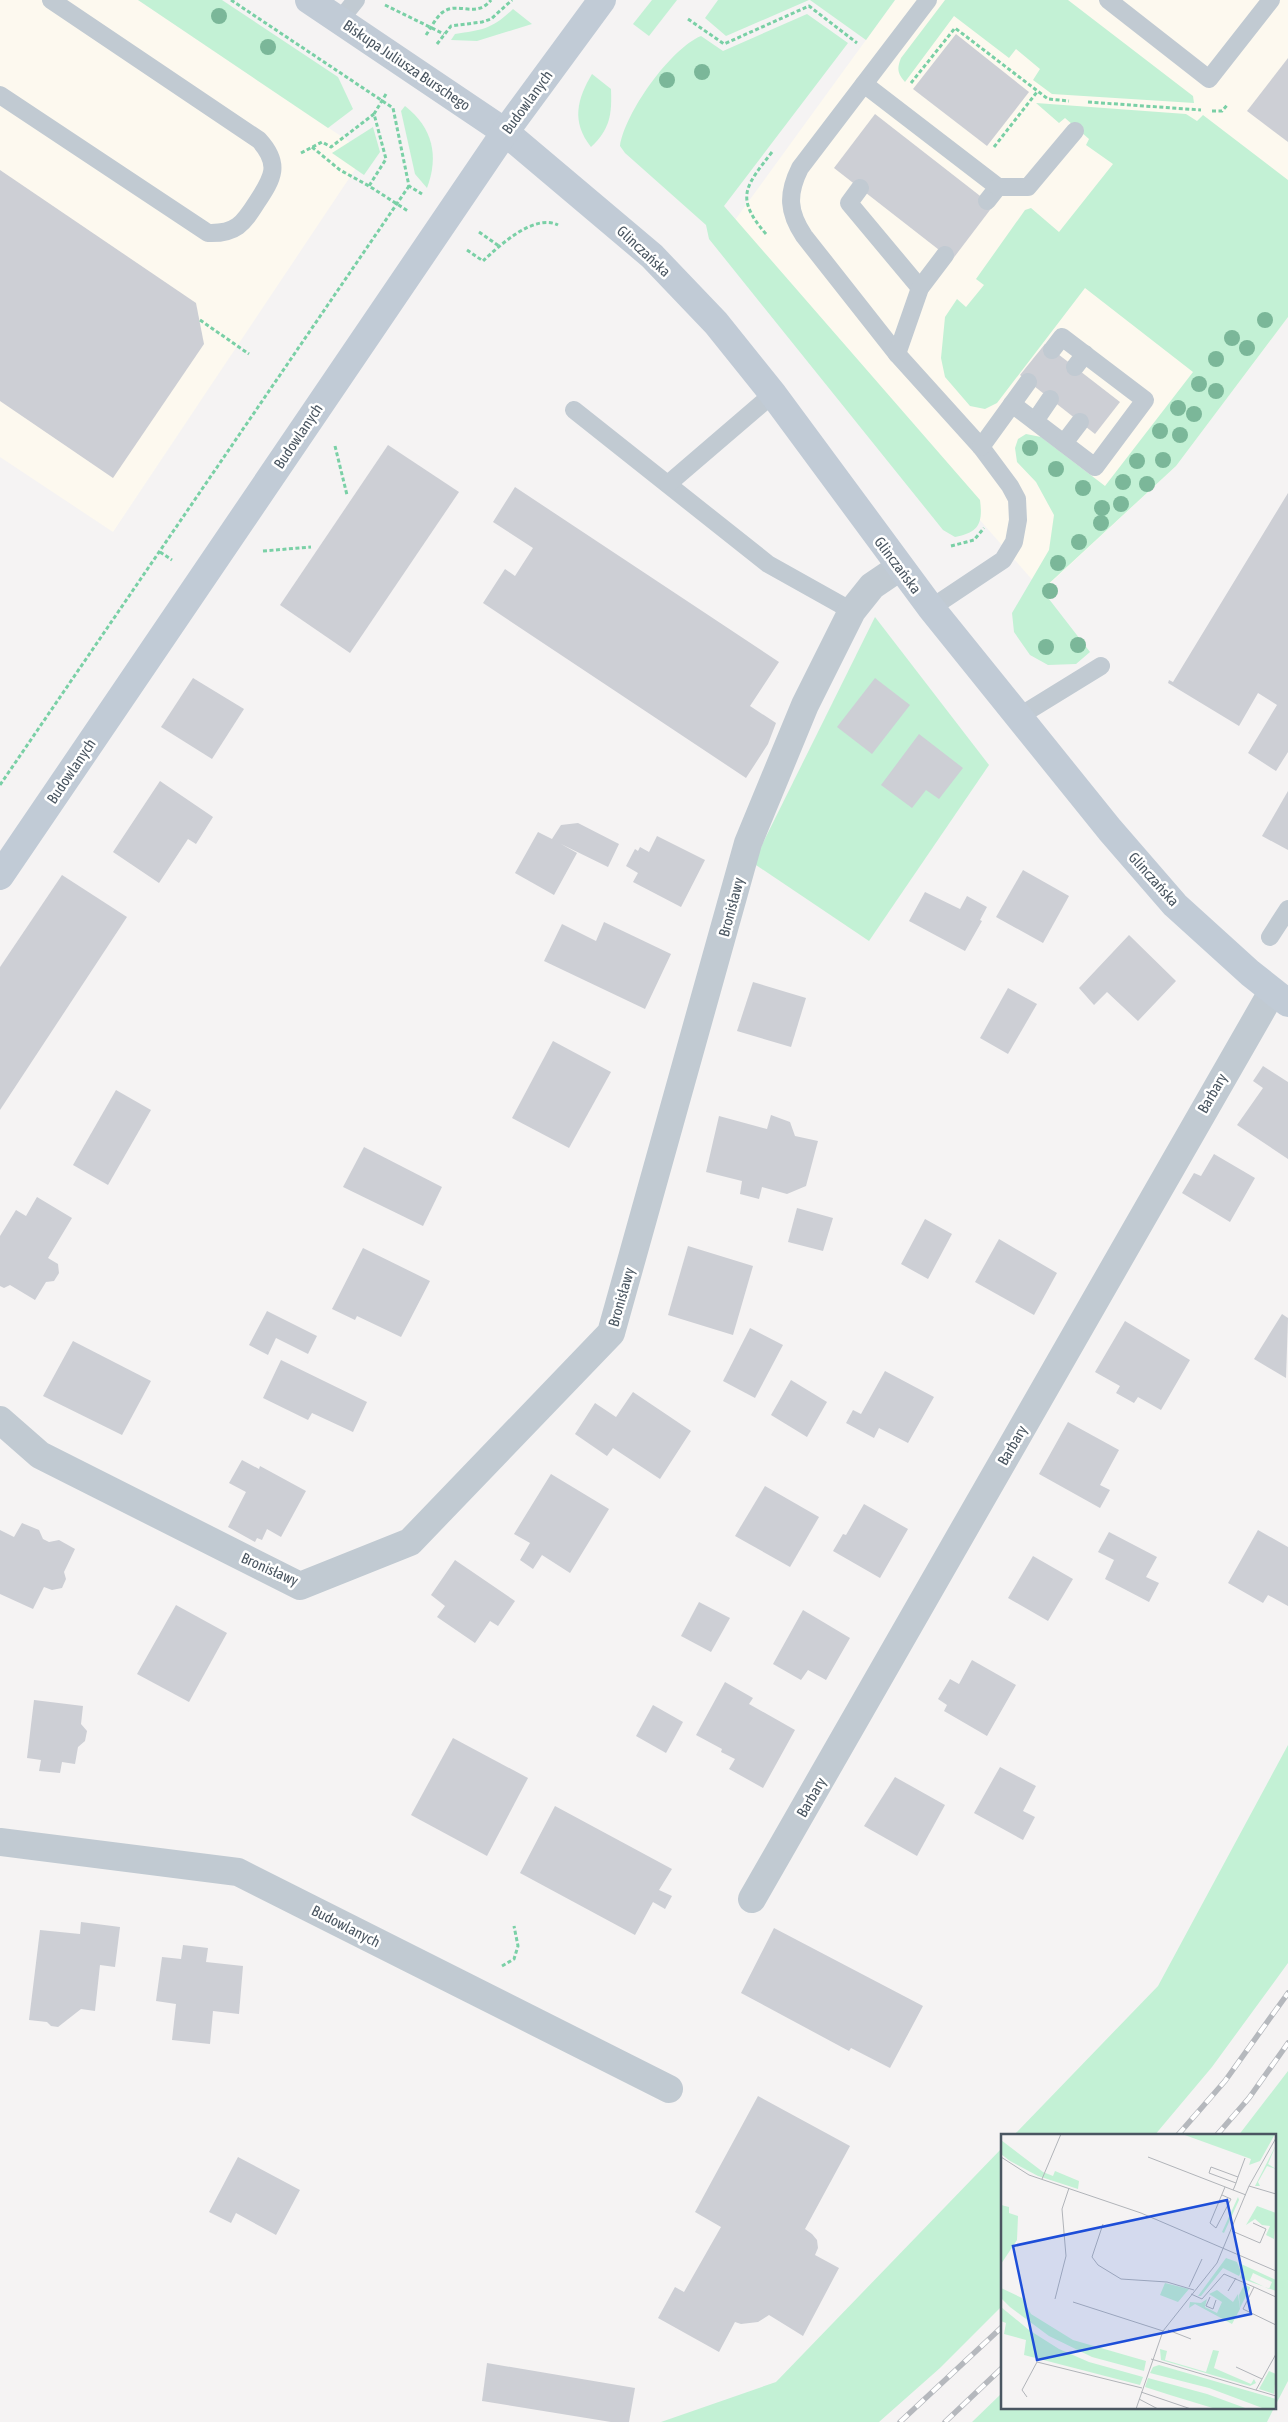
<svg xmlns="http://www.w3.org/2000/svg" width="1288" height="2422" font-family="'Asap Condensed',sans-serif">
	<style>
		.commercial { fill: #fdf9ef }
		.green { fill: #c3f1d5 }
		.building { fill: #cdcfd5 }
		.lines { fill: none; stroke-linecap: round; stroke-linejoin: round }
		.path { stroke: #7ad0a6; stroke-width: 3; stroke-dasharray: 4 2.5; stroke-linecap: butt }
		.lane { stroke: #c1cad2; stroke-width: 18 }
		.street { stroke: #c1cad2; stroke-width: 28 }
		.secondary { stroke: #c1cbd6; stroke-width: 28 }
		.rail-casing { stroke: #b5b8bd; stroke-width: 5.5 }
		.rail { stroke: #fff; stroke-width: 4; stroke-dasharray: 11; stroke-linecap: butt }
		.tree { fill: #7bb799 }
		.labels { text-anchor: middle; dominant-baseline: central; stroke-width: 5; stroke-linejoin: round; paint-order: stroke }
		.street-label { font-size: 15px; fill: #4a5661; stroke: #fff }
		.inset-road { fill: none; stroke: #b1b4b9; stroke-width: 1 }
		.view { fill: #1d4ed8; fill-opacity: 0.15; stroke: #1d4ed8; stroke-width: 2.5 }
		.inset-edge { fill: none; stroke: #4a5661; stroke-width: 2.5 }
	</style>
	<rect width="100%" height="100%" fill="#f5f3f3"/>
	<!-- commercial -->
	<g class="commercial">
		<path d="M0 0H138L366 153 113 532 0 457Z"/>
		<path d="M895 0H1288V317L1176 466 1042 591 727 231Z"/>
	</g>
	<!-- green -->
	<g class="green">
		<path d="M138 0H222L338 77 353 109 328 128Z"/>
		<path d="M652 0H677L649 36 633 24Z"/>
		<path d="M718 0H809L726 36 705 18Z"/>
		<path d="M810 0H895L866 40Z"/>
		<path d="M945 0H1068L1193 96 1194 103 1052 94 1033 80 1040 69 1016 49 1009 58 954 16 905 82C897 73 897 68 901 58Z"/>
		<path d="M513 9 532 24 477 41 451 40 455 34C483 30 492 29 513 9Z"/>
		<path d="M807 14 848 43 724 206 980 500C983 523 979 533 955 537L943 530 709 239 706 225 625 153 620 146C625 113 670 49 701 36L723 51Z"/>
		<path d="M592 74 611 89C612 115 610 129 591 147 571 122 577 99 592 74Z"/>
		<path d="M1036 103 1186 114 1197 121 1203 115 1288 180V317L1176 466 1042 590 1090 652 1076 664 1048 665 1030 655 1014 632 1012 613 1049 550 1054 515 1036 482 1017 462 1015 448 1018 439 1026 434 1041 437 1105 486 1193 372 1085 288 997 403 985 409 970 406 945 377 941 358 945 317 957 299 966 307 984 285 976 279 1025 210 1031 208 1059 232 1113 164 1086 145 1089 139 1065 118 1059 123Z"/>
		<path d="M405 106C433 128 439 156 427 188L415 174 401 111Z"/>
		<path d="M373 127 380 152 364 175 332 153Z"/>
		<path d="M875 617 989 765 869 941 753 863Z"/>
		<path d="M1288 1745V1963L1212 2067 1154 2136H1013L1158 1986Z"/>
		<path d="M1288 2071V2381L1274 2408V2136H1238Z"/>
		<path d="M1002 2148V2306L940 2368 879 2422H661L776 2382Z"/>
		<path d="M1002 2393V2408H1274L1267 2422H972Z"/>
	</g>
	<!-- building -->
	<g class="building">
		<path d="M956 34 1029 92 987 146 913 89Z"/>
		<path d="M1288 58V142L1247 111Z"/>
		<path d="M875 114 993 206 952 260 834 168Z"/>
		<path d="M0 170 196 303 204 344 113 478 0 401Z"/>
		<path d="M1045 344 1120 402 1095 434 1020 375Z"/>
		<path d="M388 445 459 492 350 653 280 605Z"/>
		<path d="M515 487 779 662 750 706 776 723 768 744 746 778 483 603 505 569 515 576 533 548 493 522Z"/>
		<path d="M1288 493V752L1276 771 1248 753 1277 705 1258 693 1239 726 1168 683 1169 680 1173 682Z"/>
		<path d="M193 678 244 709 212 759 161 727Z"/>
		<path d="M875 678 910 705 872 754 837 727Z"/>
		<path d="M919 734 963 768 939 799 926 790 912 808 881 785Z"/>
		<path d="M160 781 213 817 196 844 188 839 159 883 113 852Z"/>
		<path d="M1288 791V850L1262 836Z"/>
		<path d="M578 823 619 844 608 867 561 844 577 853 554 895 515 873 538 832 552 839 561 825Z"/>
		<path d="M657 836 705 860 681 907 633 882 638 873 626 866 635 849 638 851 640 847 649 852Z"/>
		<path d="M1023 870 1069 896 1043 943 996 917Z"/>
		<path d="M62 875 127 917 0 1110V967Z"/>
		<path d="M925 892 960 909 967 896 987 907 980 920 982 921 965 951 909 921Z"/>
		<path d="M604 922 671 954 645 1009 544 961 562 924 596 941Z"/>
		<path d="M1129 935 1176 981 1138 1021 1107 992 1094 1005 1079 988Z"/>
		<path d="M753 982 806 998 791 1047 737 1031Z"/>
		<path d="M1008 988 1037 1004 1008 1054 980 1038Z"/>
		<path d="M553 1041 611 1072 569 1148 512 1118Z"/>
		<path d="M1263 1066 1288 1082V1159L1237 1125 1263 1088 1253 1081Z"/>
		<path d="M116 1090 151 1110 108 1185 73 1165Z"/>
		<path d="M771 1115 790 1122 795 1136 818 1141 806 1186 787 1194 762 1187 759 1199 740 1194 742 1181 706 1172 719 1116 767 1129Z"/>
		<path d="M364 1147 442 1187 423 1226 343 1187Z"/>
		<path d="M1214 1154 1255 1178 1230 1222 1182 1193 1194 1173 1201 1176Z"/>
		<path d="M37 1197 72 1218 48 1258 58 1264 59 1273 54 1281 46 1282 35 1300 10 1285 4 1288 0 1286V1236L16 1210 26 1216Z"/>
		<path d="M797 1208 833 1218 823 1251 788 1242Z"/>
		<path d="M925 1219 952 1234 928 1279 901 1264Z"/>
		<path d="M999 1239 1057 1273 1034 1315 975 1282Z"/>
		<path d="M688 1246 753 1266 733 1335 668 1315Z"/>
		<path d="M363 1248 430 1281 401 1337 357 1316 355 1320 332 1309Z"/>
		<path d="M267 1311 317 1336 308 1354 276 1338 268 1355 249 1345Z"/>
		<path d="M1282 1314 1288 1318 1286 1378 1254 1359Z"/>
		<path d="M1125 1321 1190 1360 1161 1410 1138 1397 1134 1403 1116 1393 1120 1386 1095 1372Z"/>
		<path d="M750 1328 783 1345 755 1398 723 1381Z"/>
		<path d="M73 1341 151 1381 122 1435 43 1396Z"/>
		<path d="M281 1360 367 1402 353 1432 312 1413 308 1420 263 1398Z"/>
		<path d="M885 1371 934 1397 908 1443 879 1428 874 1438 846 1423 853 1410 861 1414Z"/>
		<path d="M791 1380 827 1402 807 1437 771 1415Z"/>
		<path d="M633 1392 691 1431 660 1479 613 1448 607 1456 575 1434 595 1403 616 1417Z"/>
		<path d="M1068 1422 1119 1450 1100 1485 1110 1490 1100 1508 1039 1474Z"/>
		<path d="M242 1460 259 1469 260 1466 306 1491 281 1537 267 1529 262 1540 257 1538 255 1542 228 1527 246 1492 229 1483Z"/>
		<path d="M551 1474 609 1509 570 1573 542 1555 533 1569 520 1560 530 1543 514 1534Z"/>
		<path d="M765 1486 819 1517 790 1567 735 1536Z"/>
		<path d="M864 1504 908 1529 880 1578 833 1551 843 1534 846 1535Z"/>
		<path d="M22 1523 39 1530 43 1539 49 1542 59 1540 75 1549 64 1572 66 1579 62 1588 52 1590 44 1587 33 1609 0 1594V1530L14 1537Z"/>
		<path d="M1258 1530 1288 1547V1606L1268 1595 1263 1603 1228 1583Z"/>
		<path d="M1109 1532 1157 1557 1146 1577 1159 1583 1149 1602 1105 1579 1114 1560 1098 1552Z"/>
		<path d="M1033 1556 1073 1579 1048 1621 1008 1598Z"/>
		<path d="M455 1560 515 1601 498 1626 490 1621 475 1643 437 1617 445 1606 431 1595Z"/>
		<path d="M699 1602 730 1618 711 1652 681 1636Z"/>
		<path d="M176 1605 227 1633 189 1702 137 1674Z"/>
		<path d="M803 1610 850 1638 826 1680 808 1670 801 1680 773 1664Z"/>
		<path d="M972 1660 1016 1685 987 1736 944 1711 947 1705 938 1699 950 1679 959 1684Z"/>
		<path d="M725 1682 753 1698 749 1704 795 1730 763 1788 729 1769 735 1759 721 1752 722 1749 696 1735Z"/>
		<path d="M34 1700 83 1706 81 1724 87 1731 85 1741 78 1747 75 1764 62 1762 60 1773 39 1771 41 1760 27 1758Z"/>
		<path d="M653 1705 683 1722 666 1753 636 1736Z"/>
		<path d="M453 1738 528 1778 487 1856 411 1815Z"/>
		<path d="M1000 1767 1036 1786 1023 1811 1035 1817 1023 1840 974 1813Z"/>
		<path d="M895 1777 945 1805 917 1856 864 1826Z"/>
		<path d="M555 1806 672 1869 659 1890 672 1896 665 1909 653 1902 635 1935 520 1873Z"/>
		<path d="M81 1922 120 1927 115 1967 100 1965 95 2011 81 2009 58 2027 51 2026 47 2022 29 2020 40 1930 80 1934Z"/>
		<path d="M774 1928 923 2006 890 2068 851 2048 849 2051 741 1993Z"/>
		<path d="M183 1945 208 1948 206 1962 243 1966 239 2014 213 2011 210 2044 172 2040 176 2004 156 2001 162 1957 181 1959Z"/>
		<path d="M758 2096 850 2146 805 2229 812 2234 817 2240 818 2248 815 2255 839 2268 803 2336 769 2315 758 2322 741 2324 735 2322 719 2352 658 2318 675 2287 684 2292 721 2227 695 2212Z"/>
		<path d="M238 2157 300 2190 276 2235 236 2213 231 2223 209 2212Z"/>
		<path d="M487 2363 635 2388 629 2422H611L482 2401Z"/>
	</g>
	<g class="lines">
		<!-- path -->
		<g class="path">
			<path d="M231 0 393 108 409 186 422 194"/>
			<path d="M385 5 444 34"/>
			<path d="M688 19 724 44 809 6 857 43"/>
			<path d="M426 35C431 28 436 17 443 12 458 1 476 19 491 0"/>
			<path d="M437 44 451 26 482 22 491 19 512 0"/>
			<path d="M911 83 955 28 1048 99 1069 101"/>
			<path d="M386 94 374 114 386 159 369 186 408 211"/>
			<path d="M1088 102 1201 110"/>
			<path d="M1212 111H1222L1228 104"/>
			<path d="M312 147 340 170 369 186"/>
			<path d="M994 147 1037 92"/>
			<path d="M301 153 322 142 331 147 374 114"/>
			<path d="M479 232 499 246"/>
			<path d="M766 234C734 197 746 186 772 152"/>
			<path d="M467 250 483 261C499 246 534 213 558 225"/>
			<path d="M200 320 249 354"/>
			<path d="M335 446 347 495"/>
			<path d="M951 546 974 540 984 528"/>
			<path d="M263 551 311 547"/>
			<path d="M160 552 172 560"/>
			<path d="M0 785 409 186"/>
			<path d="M502 1966 514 1959 518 1946 514 1926"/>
		</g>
		<!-- lane -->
		<g class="lane">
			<path d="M928 0 800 168C787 194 788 212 804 236L897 354 981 447 1010 486 1017 499 1018 520 1014 542 1003 560 931 608"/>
			<path d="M1108 0 1209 79 1271 0"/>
			<path d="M340 20 356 0"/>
			<path d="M864 84 998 187 987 201"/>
			<path d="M0 95 208 233C236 234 243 224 257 202 273 178 281 164 259 140L51 0"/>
			<path d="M998 187H1028L1075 131"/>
			<path d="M860 188 849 203 920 288"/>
			<path d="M897 354 920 288 945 255"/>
			<path d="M1075 367 1085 354"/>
			<path d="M1012 404 1095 467 1145 400 1062 337 1052 350"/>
			<path d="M574 410 768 564 852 611"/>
			<path d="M1035 421 1050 399"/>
			<path d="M1064 443 1080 422"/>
			<path d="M981 447 1028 382"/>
			<path d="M668 484 773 394"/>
			<path d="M1018 717 1101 666"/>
			<path d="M1270 937 1288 909"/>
		</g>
		<!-- street -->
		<g class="street">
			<path d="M0 1420 40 1455 300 1586 410 1542 611 1333 748 843 805 705 852 611 872 586 900 567"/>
			<path d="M0 1842 238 1872 669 2089"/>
			<path d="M752 1899 1272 992"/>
		</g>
		<!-- secondary -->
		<g class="secondary">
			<path d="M309 0 505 132 652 256 716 323 773 394 931 608 1110 830 1175 905 1250 973 1288 1003"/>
			<path d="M0 876 505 132 602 0"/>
		</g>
		<!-- rail casing -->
		<g class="rail-casing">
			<g id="rail">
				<path d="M1177 2136 1225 2081 1288 1993"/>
				<path d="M1216 2136 1249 2098 1288 2043"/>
				<path d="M900 2422 1002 2327"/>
				<path d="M945 2422 1002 2368"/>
			</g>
		</g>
		<!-- rail -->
		<use href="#rail" class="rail"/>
	</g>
	<!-- trees -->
	<g class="tree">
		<circle cx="219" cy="16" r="8"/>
		<circle cx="268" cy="47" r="8"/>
		<circle cx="702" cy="72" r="8"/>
		<circle cx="667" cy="80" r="8"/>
		<circle cx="1265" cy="320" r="8"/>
		<circle cx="1232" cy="338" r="8"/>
		<circle cx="1247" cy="348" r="8"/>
		<circle cx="1216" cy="359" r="8"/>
		<circle cx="1199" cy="384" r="8"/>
		<circle cx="1216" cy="391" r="8"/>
		<circle cx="1178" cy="408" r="8"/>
		<circle cx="1194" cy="414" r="8"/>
		<circle cx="1160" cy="431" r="8"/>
		<circle cx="1180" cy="435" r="8"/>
		<circle cx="1030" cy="448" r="8"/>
		<circle cx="1163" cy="460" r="8"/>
		<circle cx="1137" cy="461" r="8"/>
		<circle cx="1056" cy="469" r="8"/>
		<circle cx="1123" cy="482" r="8"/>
		<circle cx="1147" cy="484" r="8"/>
		<circle cx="1083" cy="488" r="8"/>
		<circle cx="1121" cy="504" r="8"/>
		<circle cx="1102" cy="508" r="8"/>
		<circle cx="1101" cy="523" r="8"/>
		<circle cx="1079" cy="542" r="8"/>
		<circle cx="1058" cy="563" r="8"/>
		<circle cx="1050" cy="591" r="8"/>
		<circle cx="1078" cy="645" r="8"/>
		<circle cx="1046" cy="647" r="8"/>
	</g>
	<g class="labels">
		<!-- street labels -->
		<g class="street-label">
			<text transform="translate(407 65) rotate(34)">Biskupa Juliusza Burschego</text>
			<text transform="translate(527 102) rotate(-54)">Budowlanych</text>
			<text transform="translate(644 251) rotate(43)">Glinczańska</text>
			<text transform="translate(298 436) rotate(-56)">Budowlanych</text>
			<text transform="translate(898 565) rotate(53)">Glinczańska</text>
			<text transform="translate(71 771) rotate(-56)">Budowlanych</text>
			<text transform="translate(1154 879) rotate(48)">Glinczańska</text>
			<text transform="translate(731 907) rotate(-75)">Bronisławy</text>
			<text transform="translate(1212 1093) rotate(-60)">Barbary</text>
			<text transform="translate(621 1297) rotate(-74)">Bronisławy</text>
			<text transform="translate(1012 1445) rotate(-60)">Barbary</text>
			<text transform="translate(270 1569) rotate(24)">Bronisławy</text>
			<text transform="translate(811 1797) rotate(-60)">Barbary</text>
			<text transform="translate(346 1926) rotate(27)">Budowlanych</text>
		</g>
	</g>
	<!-- overview -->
	<g transform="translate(1001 2134)">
		<rect width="275" height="275" fill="#f5f3f3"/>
		<path d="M181 0H274L259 27 248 31 250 25ZM0 6 42 38 52 42 54 37 78 47 77 55 37 42 9 27 0 20ZM275 11 267 30 275 35 266 32 257 48 259 52H254ZM237 63 238 66 223 99 221 98ZM0 71 8 73V79L17 82 16 106 0 130ZM256 72 275 79 273 105 265 101 269 92 261 91 254 85 245 91ZM225 124 236 128 240 138 238 142 222 134 200 162H197ZM238 129 275 146V157L239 144 241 138ZM252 139 271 148 268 155 249 146ZM236 148 249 153V154L239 174 238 161 243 151ZM164 149 188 155 177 168 159 161ZM0 154 21 164 30 180 72 206 145 227 143 237 91 223 48 202 9 173 0 164ZM216 156 232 168 237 160 239 175 231 190 194 170 188 174 189 168 200 169 206 165 204 173 216 179 221 168 208 160ZM0 173 28 196 58 215 88 228 142 243 139 251 23 221 25 206 3 200 5 189 0 187ZM159 215 166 217 164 226 205 238 212 216 218 217 213 234 250 250 253 245 255 249 249 252 160 226ZM158 231 275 265V275H264L208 254 149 239 152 233ZM268 237 275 240 273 260 258 255ZM147 244 206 260 247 275H215L169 261 144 253Z" fill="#c3f1d5" fill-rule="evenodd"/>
		<path class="inset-road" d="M0 23 28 41 140 79 275 137M147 23 245 61M237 43 244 24M41 45 60 0M248 52 275 60M232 56 233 54 235 49 237 43 210 33 208 39 235 49M221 61 230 65 215 94 209 89 224 53M102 90 91 123 97 131 120 145 166 148 193 156M231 97 259 109 265 95 252 89M188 153 201 125M227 157 235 144M190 160 201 165 223 140 253 153M209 163 205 172 212 175 215 166M275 163 253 153 242 175 275 191M54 165 65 122 61 75 68 54M72 168 162 197M167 196 190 205M150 225 275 262M235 233 261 245M255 256 275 220M140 258 190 275M26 263 21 256 36 228 141 254M138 265 157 275M135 275 162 197 216 129 248 52 275 4"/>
		<path class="view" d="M226 66 250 180 36 226 12 112Z"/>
		<rect width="275" height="275" class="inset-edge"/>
	</g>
</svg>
